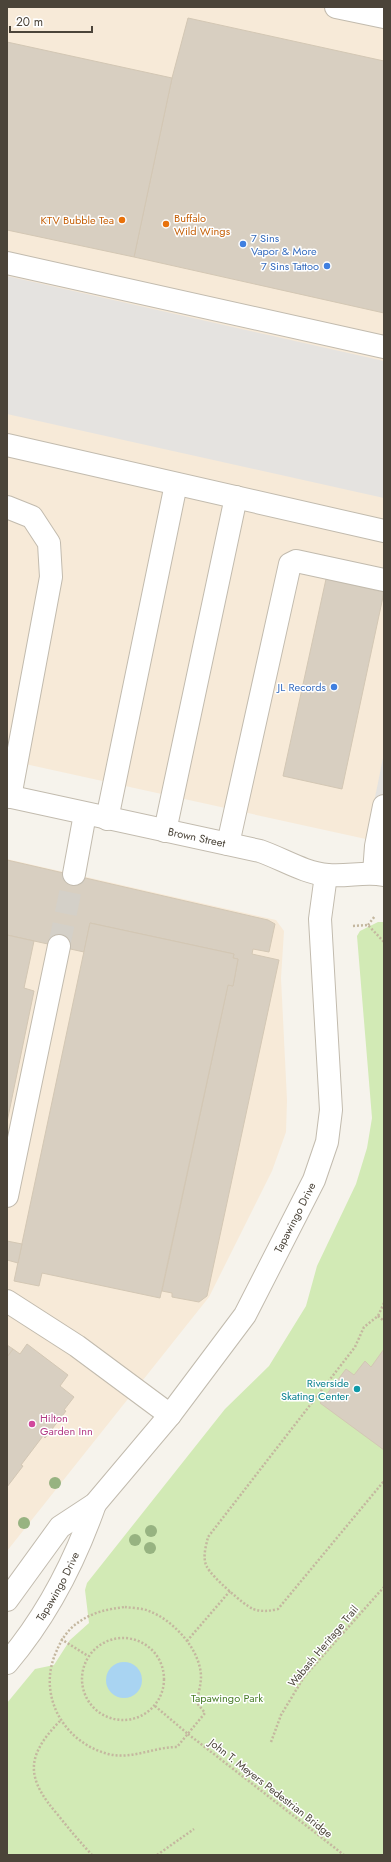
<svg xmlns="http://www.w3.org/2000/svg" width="391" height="1862" font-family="Jost,sans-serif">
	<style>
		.commercial { fill: #f7ead8 }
		.green { fill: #d2eab5 }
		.parking { fill: #e5e3e0 }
		.water { fill: #a9d4f2 }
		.building { fill: #d8cfc1; stroke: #d3c7b4 }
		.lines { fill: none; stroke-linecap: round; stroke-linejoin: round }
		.minor-tunnel { stroke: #d4d0c8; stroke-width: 22; stroke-dasharray: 22 11; stroke-linecap: butt }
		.minor-casing { stroke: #c2bbae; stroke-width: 24 }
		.path { stroke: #c4b79f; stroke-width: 2.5; stroke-dasharray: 2 2; stroke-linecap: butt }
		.minor { stroke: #fff; stroke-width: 22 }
		.path-bridge { stroke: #c4b79f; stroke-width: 2.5; stroke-dasharray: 2 2; stroke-linecap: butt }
		.tree { fill: #97b381 }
		.food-dot { fill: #e8710a; stroke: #fff; stroke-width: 1.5 }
		.shop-dot { fill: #3f7fe0; stroke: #fff; stroke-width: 1.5 }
		.culture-dot { fill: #0f9aa8; stroke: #fff; stroke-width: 1.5 }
		.hotel-dot { fill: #d1479c; stroke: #fff; stroke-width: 1.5 }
		.labels { text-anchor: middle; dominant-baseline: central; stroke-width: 3; stroke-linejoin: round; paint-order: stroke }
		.food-label { font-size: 11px; fill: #c56008; stroke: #fff; text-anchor: start }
		.shop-label { font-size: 11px; fill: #366cbe; stroke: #fff; text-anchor: end }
		.street-label { font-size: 11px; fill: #4b4439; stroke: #fff }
		.culture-label { font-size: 11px; fill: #0d838f; stroke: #fff; text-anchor: end }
		.hotel-label { font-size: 11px; fill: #b23c85; stroke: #fff; text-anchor: start }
		.park-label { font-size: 11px; fill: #4a7f2a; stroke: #fff }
	</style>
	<rect width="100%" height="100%" fill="#f6f3ec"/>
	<!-- commercial -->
	<g class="commercial">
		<path d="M7 7H384V843L7 760Z"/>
		<path d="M7 859 276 920 284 931 281 978 287 1100 286 1132 272 1171 209 1297 7 1551Z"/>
	</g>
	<!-- green -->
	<path class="green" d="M378 922H384V1855H7V1703L35 1669 54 1665 70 1640 89 1623 85 1590 87 1583 225 1409 269 1366 306 1306 317 1266 356 1184 367 1148 372 1118 357 936 360 931Z"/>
	<!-- parking -->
	<g class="parking">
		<path d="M7 276 384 361V498L7 414Z"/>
		<path d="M384 753V840L367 837Z"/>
	</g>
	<!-- water -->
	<circle class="water" cx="124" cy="1680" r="18"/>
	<!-- building -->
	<g class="building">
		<path d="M188 18 384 61V313L134 257 172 78Z"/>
		<path d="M7 42 172 78 134 257 7 230Z"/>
		<path d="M326 579 384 592 342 789 283 776Z"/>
		<path d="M7 860 268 920 275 924 269 952 253 949 252 954 279 960 207 1296 199 1302 172 1297V1293L162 1291 228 985 233 986 238 959 233 958 234 954 90 923 84 952 7 935Z"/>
		<path d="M90 923 234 954 233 958 238 959 233 986 228 985 160 1298 42 1273 39 1286 14 1281Z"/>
		<path d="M7 935 34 941 24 988 34 991 7 1122Z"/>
		<path d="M7 1241 22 1244 18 1263 7 1260Z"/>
		<path d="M27 1344 68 1375 60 1386 74 1397 64 1410 66 1411 45 1438 43 1436 21 1465 23 1466 7 1487V1357L13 1349 20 1354Z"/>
		<path d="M7 1345 13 1349 7 1357Z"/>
		<path d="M384 1349V1450L320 1403 346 1369 354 1375 365 1361 371 1367Z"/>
	</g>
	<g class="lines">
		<!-- minor-tunnel -->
		<path class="minor-tunnel" d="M59 946 74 874"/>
		<!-- minor casing -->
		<g class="minor-casing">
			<g id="minor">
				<path d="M336 7 384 17"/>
				<path d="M7 263 384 347"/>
				<path d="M7 445 384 531"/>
				<path d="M7 507 32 517 49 543 51 577 10 797"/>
				<path id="s1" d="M7 796 260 851C283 859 304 873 328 875 347 877 366 871 384 875"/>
				<path d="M107 819 176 484"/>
				<path d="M165 831 236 497"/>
				<path d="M228 844 290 564 296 561 384 580"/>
				<path d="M374 873 376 846 384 806"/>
				<path d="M74 874 85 814"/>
				<path d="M7 1196 59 946"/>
				<path d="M7 1301 77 1346 170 1415"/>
				<path id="s2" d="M7 1600 60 1527 95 1504 170 1415 245 1315 314 1180 327 1142 331 1110 320 919 326 875"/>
				<path id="s3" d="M7 1663C47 1616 75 1561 95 1504"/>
			</g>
		</g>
		<!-- path -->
		<g class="path">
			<path d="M368 925 375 916"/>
			<path d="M353 926 368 925 384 942"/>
			<path d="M384 1303 378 1316 364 1327 355 1347 208 1537C206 1546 202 1558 207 1567 212 1577 244 1605 253 1609 262 1612 269 1611 278 1609L384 1481"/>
			<path d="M378 1316 384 1321"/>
			<path d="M125 1607C132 1608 142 1608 149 1611 173 1620 200 1649 201 1676 201 1685 198 1694 197 1703L205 1713 177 1747C154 1747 131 1760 108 1754 63 1742 36 1694 57 1650 61 1640 69 1628 79 1622 93 1612 108 1609 125 1607Z"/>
			<circle cx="123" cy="1679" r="41"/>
			<path d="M61 1639 88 1656"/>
			<path d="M187 1641 230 1591"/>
			<path d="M155 1706 188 1734"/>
			<path d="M60 1721C25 1757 26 1778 58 1815 69 1829 80 1842 92 1855"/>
			<path d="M271 1742 281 1715 304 1677 384 1587"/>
			<path d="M157 1855 194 1829"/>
		</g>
		<!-- minor -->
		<use href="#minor" class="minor"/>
		<!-- path-bridge -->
		<path class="path-bridge" d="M188 1734 344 1855"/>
	</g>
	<!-- trees -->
	<g class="tree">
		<circle cx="55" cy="1483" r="6"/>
		<circle cx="24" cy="1523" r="6"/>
		<circle cx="151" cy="1531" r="6"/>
		<circle cx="135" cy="1540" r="6"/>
		<circle cx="150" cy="1548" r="6"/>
	</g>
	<!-- markers -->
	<g class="food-dot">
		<circle cx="122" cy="220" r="4"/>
		<circle cx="166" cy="224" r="4"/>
	</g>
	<g class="shop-dot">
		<circle cx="243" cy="244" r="4"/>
		<circle cx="327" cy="266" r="4"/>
		<circle cx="334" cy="687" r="4"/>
	</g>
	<circle class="culture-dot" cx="357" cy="1389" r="4"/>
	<circle class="hotel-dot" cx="32" cy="1424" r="4"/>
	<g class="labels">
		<!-- food labels -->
		<g class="food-label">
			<text x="174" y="218">Buffalo<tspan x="174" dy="13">Wild Wings</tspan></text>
			<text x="114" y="220" text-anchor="end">KTV Bubble Tea</text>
		</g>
		<!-- shop labels -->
		<g class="shop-label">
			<text x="251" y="238" text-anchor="start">7 Sins<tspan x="251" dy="13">Vapor &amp; More</tspan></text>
			<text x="319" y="266">7 Sins Tattoo</text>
			<text x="326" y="687">JL Records</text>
		</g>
		<!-- street labels -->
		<g class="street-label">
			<text stroke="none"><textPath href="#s1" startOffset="194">Brown Street</textPath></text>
			<text stroke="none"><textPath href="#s2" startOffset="483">Tapawingo Drive</textPath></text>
			<text stroke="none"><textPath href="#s3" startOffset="92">Tapawingo Drive</textPath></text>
			<text transform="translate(323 1646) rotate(-50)">Wabash Heritage Trail</text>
			<text transform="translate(271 1788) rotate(38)">John T. Meyers Pedestrian Bridge</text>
		</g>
		<!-- culture labels -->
		<g class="culture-label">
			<text x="349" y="1383">Riverside<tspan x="349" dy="13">Skating Center</tspan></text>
		</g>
		<!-- hotel labels -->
		<g class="hotel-label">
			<text x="40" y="1418">Hilton<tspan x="40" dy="13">Garden Inn</tspan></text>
		</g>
		<!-- park labels -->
		<g class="park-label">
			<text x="227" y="1698">Tapawingo Park</text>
		</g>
	</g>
	<!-- border -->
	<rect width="391" height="1862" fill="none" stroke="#4b4439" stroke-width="16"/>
	<!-- scale -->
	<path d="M10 26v6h82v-6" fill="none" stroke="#4b4439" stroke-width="2"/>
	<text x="16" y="26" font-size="12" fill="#4b4439" stroke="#ffffff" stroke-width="3" paint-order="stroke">20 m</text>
</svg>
